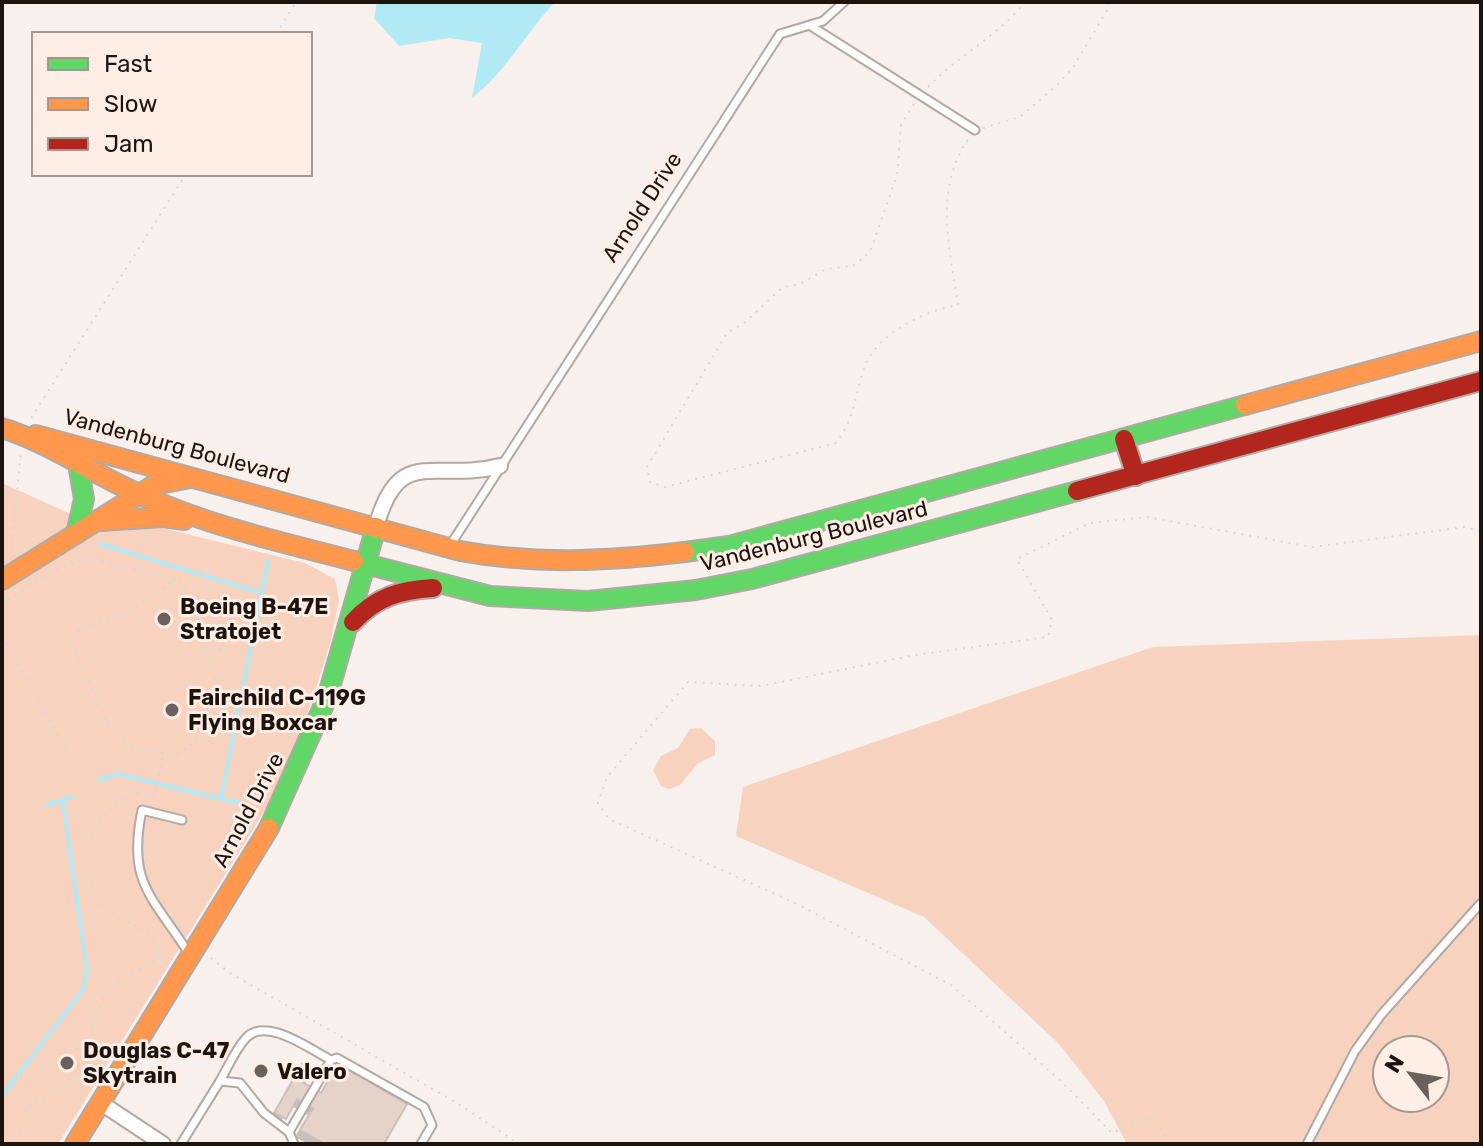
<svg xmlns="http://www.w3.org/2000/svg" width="1483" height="1146" font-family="Rubik,sans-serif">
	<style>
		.green { fill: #f7d2bf; fill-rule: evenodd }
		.water { fill: #b1eaf4 }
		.shadow { fill: #0003 }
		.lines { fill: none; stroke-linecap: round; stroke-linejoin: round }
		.stream { stroke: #b1eaf4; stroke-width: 4 }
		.building { fill: #e5d3c9; stroke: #cac1bd; stroke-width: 2 }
		.lane-casing { stroke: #b1a9a4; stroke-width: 11 }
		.street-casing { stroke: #b1a9a4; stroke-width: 18 }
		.fast-casing { stroke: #b1a9a4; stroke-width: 22 }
		.slow-casing { stroke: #b1a9a4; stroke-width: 22 }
		.jam-casing { stroke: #b1a9a4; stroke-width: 22 }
		.path { stroke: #d8d6d4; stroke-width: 2; stroke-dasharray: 2 6; stroke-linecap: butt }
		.lane { stroke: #fefdfc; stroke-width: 7 }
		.street { stroke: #fefdfc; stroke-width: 14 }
		.fast { stroke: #63d668; stroke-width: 18 }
		.slow { stroke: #ff974d; stroke-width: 18 }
		.jam { stroke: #b3261e; stroke-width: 18 }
		.poi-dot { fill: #6a615d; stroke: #feeee6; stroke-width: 3 }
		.labels { text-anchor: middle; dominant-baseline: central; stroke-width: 6; stroke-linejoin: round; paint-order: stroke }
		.street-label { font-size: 22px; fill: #1d1410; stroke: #feeee6 }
		.poi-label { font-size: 22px; font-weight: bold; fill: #1d1410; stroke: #feeee6; text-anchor: start }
	</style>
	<rect width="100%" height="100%" fill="#f8f0ec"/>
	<!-- green -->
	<g class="green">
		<path d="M2 483 73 515 154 526 305 563 335 579 339 600 330 644 305 721 275 794 58 1144H2Z"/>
		<path d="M1481 635V1144H1127L1104 1101 1059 1044 924 917 736 836 743 787 1153 647ZM1387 1050H1435V1098H1387Z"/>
		<path d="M701 728 715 741V755L697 764 680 785 669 789 661 786 653 770 661 756 678 748 690 729Z"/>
	</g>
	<!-- water -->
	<path class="water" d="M377 2H555C526 33 506 72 472 98L482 43 449 38 399 46 374 18Z"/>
	<!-- shadow -->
	<path class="shadow" d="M302 1066V1084L320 1095 338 1067 381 1144H308L295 1137 308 1115 291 1106 278 1125 269 1120Z"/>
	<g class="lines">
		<!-- stream -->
		<g class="stream">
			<path d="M100 544 261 593"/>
			<path d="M99 780 117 774 248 805"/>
			<path d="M221 799 268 561"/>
			<path d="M47 805 72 797"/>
			<path d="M2 1096 83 990 87 970 63 802"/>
		</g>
	</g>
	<!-- building -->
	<path class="building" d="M302 1064 312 1070 304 1083 321 1093 338 1064 407 1104 384 1144H325L300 1130 313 1108 297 1099 286 1119 274 1113Z"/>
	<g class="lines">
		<!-- lane casing -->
		<g class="lane-casing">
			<g id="lane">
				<path d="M811 26 975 130"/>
				<path d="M451 544 780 34 823 21 844 2"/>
				<path d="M182 820 142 810C127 882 151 895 188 952"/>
				<path d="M331 1060 337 1058 424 1107 432 1125 421 1144"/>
				<path d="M220 1081C228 1067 235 1050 246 1038 266 1016 311 1050 331 1060L289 1132"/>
				<path d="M181 1144 220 1081 240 1083 264 1113 289 1132 294 1144"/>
				<path d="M1307 1144 1355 1051 1381 1015 1481 903"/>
			</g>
		</g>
		<!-- street casing -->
		<g class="street-casing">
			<g id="street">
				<path d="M376 527C399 443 434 483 500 466"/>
				<path d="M101 1103 163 1144"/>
			</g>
		</g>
		<!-- fast casing -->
		<g class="fast-casing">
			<g id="fast">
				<path d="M76 534 84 499 78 464"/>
				<path d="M685 552 729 546 1245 405"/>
				<path d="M354 561 490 596 588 601 696 590 752 579 1077 491"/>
				<path d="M269 828 327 698 376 527"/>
			</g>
		</g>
		<!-- slow casing -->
		<g class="slow-casing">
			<g id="slow">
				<path d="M1245 405 1481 341"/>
				<path d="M2 428C50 443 93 474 139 494 208 526 281 542 354 561"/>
				<path d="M36 435 460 551C536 565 609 561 685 552"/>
				<path d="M101 521 163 517 184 520"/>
				<path d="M2 580 154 485 190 478"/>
				<path d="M75 1144 269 828"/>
			</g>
		</g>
		<!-- jam casing -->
		<g class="jam-casing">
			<g id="jam">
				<path d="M1124 439 1136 476"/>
				<path d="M1077 491 1481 381"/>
				<path d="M353 622C376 597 400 590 433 588"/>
			</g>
		</g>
		<!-- path -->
		<g class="path">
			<path d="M276 34 296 2"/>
			<path d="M928 87C959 55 998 36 1025 2"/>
			<path d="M914 104 901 125 897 175 870 252 853 266 826 269 800 284 783 287 744 323 727 333 647 467 650 482 665 487 836 443C856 416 854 398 864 368 877 333 924 311 958 305 950 249 933 189 969 138"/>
			<path d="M983 128 1020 117 1057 85 1074 66 1109 7 1108 2"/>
			<path d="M31 418 186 174"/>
			<path d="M11 553 21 452"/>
			<path d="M2 604C29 586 61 561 94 559L174 580 183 583 217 684C202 711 212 735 176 755L137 749 112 734 72 643 78 631 137 607 174 580"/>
			<path d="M203 635 210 626H218L228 637 219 650 205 645"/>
			<path d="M2 636 71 758"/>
			<path d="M211 958 230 973 457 1103 519 1144"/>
			<path d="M76 1048H87"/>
			<path d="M19 1144 26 1108C37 1099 52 1097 63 1087 92 1059 88 1015 111 988 125 971 147 972 159 954 154 925 124 925 104 908 86 892 86 843 97 824 106 809 120 798 136 793L154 797 163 758"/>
			<path d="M1169 1144 1154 1115 1112 1133 1062 1082 951 985 795 903 609 819 598 803 607 777 688 682 761 686 915 655 1048 637 1052 620 1017 559 1090 523 1147 517 1312 547 1465 527 1481 532"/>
		</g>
		<!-- lane -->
		<use href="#lane" class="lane"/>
		<!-- street -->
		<use href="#street" class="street"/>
		<!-- fast -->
		<use href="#fast" class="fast"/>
		<!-- slow -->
		<use href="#slow" class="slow"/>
		<!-- jam -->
		<use href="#jam" class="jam"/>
	</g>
	<!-- markers -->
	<g class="poi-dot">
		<circle cx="164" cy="619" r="8"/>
		<circle cx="172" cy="710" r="8"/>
		<circle cx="67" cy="1063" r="8"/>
		<circle cx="261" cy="1071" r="8"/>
	</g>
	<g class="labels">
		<!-- street labels -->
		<g class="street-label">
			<text transform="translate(642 207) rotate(-57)">Arnold Drive</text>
			<text transform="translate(177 446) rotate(15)">Vandenburg Boulevard</text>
			<text transform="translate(814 536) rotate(-14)">Vandenburg Boulevard</text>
			<text transform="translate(248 810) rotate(-62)">Arnold Drive</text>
		</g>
		<!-- poi labels -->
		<g class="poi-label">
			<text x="180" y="606">Boeing B-47E<tspan x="180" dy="25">Stratojet</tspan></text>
			<text x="188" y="697">Fairchild C-119G<tspan x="188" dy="25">Flying Boxcar</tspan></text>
			<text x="83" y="1050">Douglas C-47<tspan x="83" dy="25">Skytrain</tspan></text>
			<text x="277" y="1071">Valero</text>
		</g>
	</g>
	<!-- border -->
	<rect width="1483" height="1146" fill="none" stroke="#1d1410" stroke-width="8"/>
	<!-- legend -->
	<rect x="32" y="32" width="280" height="144" fill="#feeee6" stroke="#a49790" stroke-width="2"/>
	<rect x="48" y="58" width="40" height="12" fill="#63d668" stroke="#a49790" stroke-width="2"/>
	<text x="104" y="72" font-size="24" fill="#1d1410">Fast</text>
	<rect x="48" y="98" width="40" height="12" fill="#ff974d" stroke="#a49790" stroke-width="2"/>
	<text x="104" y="112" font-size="24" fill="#1d1410">Slow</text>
	<rect x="48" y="138" width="40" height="12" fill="#b3261e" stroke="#a49790" stroke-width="2"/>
	<text x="104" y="152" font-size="24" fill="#1d1410">Jam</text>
	<!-- north arrow -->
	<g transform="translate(1411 1074) rotate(301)"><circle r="38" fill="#feeee6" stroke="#a49790" stroke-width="2"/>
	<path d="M0-6L14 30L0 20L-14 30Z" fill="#6a615d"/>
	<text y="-12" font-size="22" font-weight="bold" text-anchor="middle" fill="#1d1410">N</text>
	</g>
</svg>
